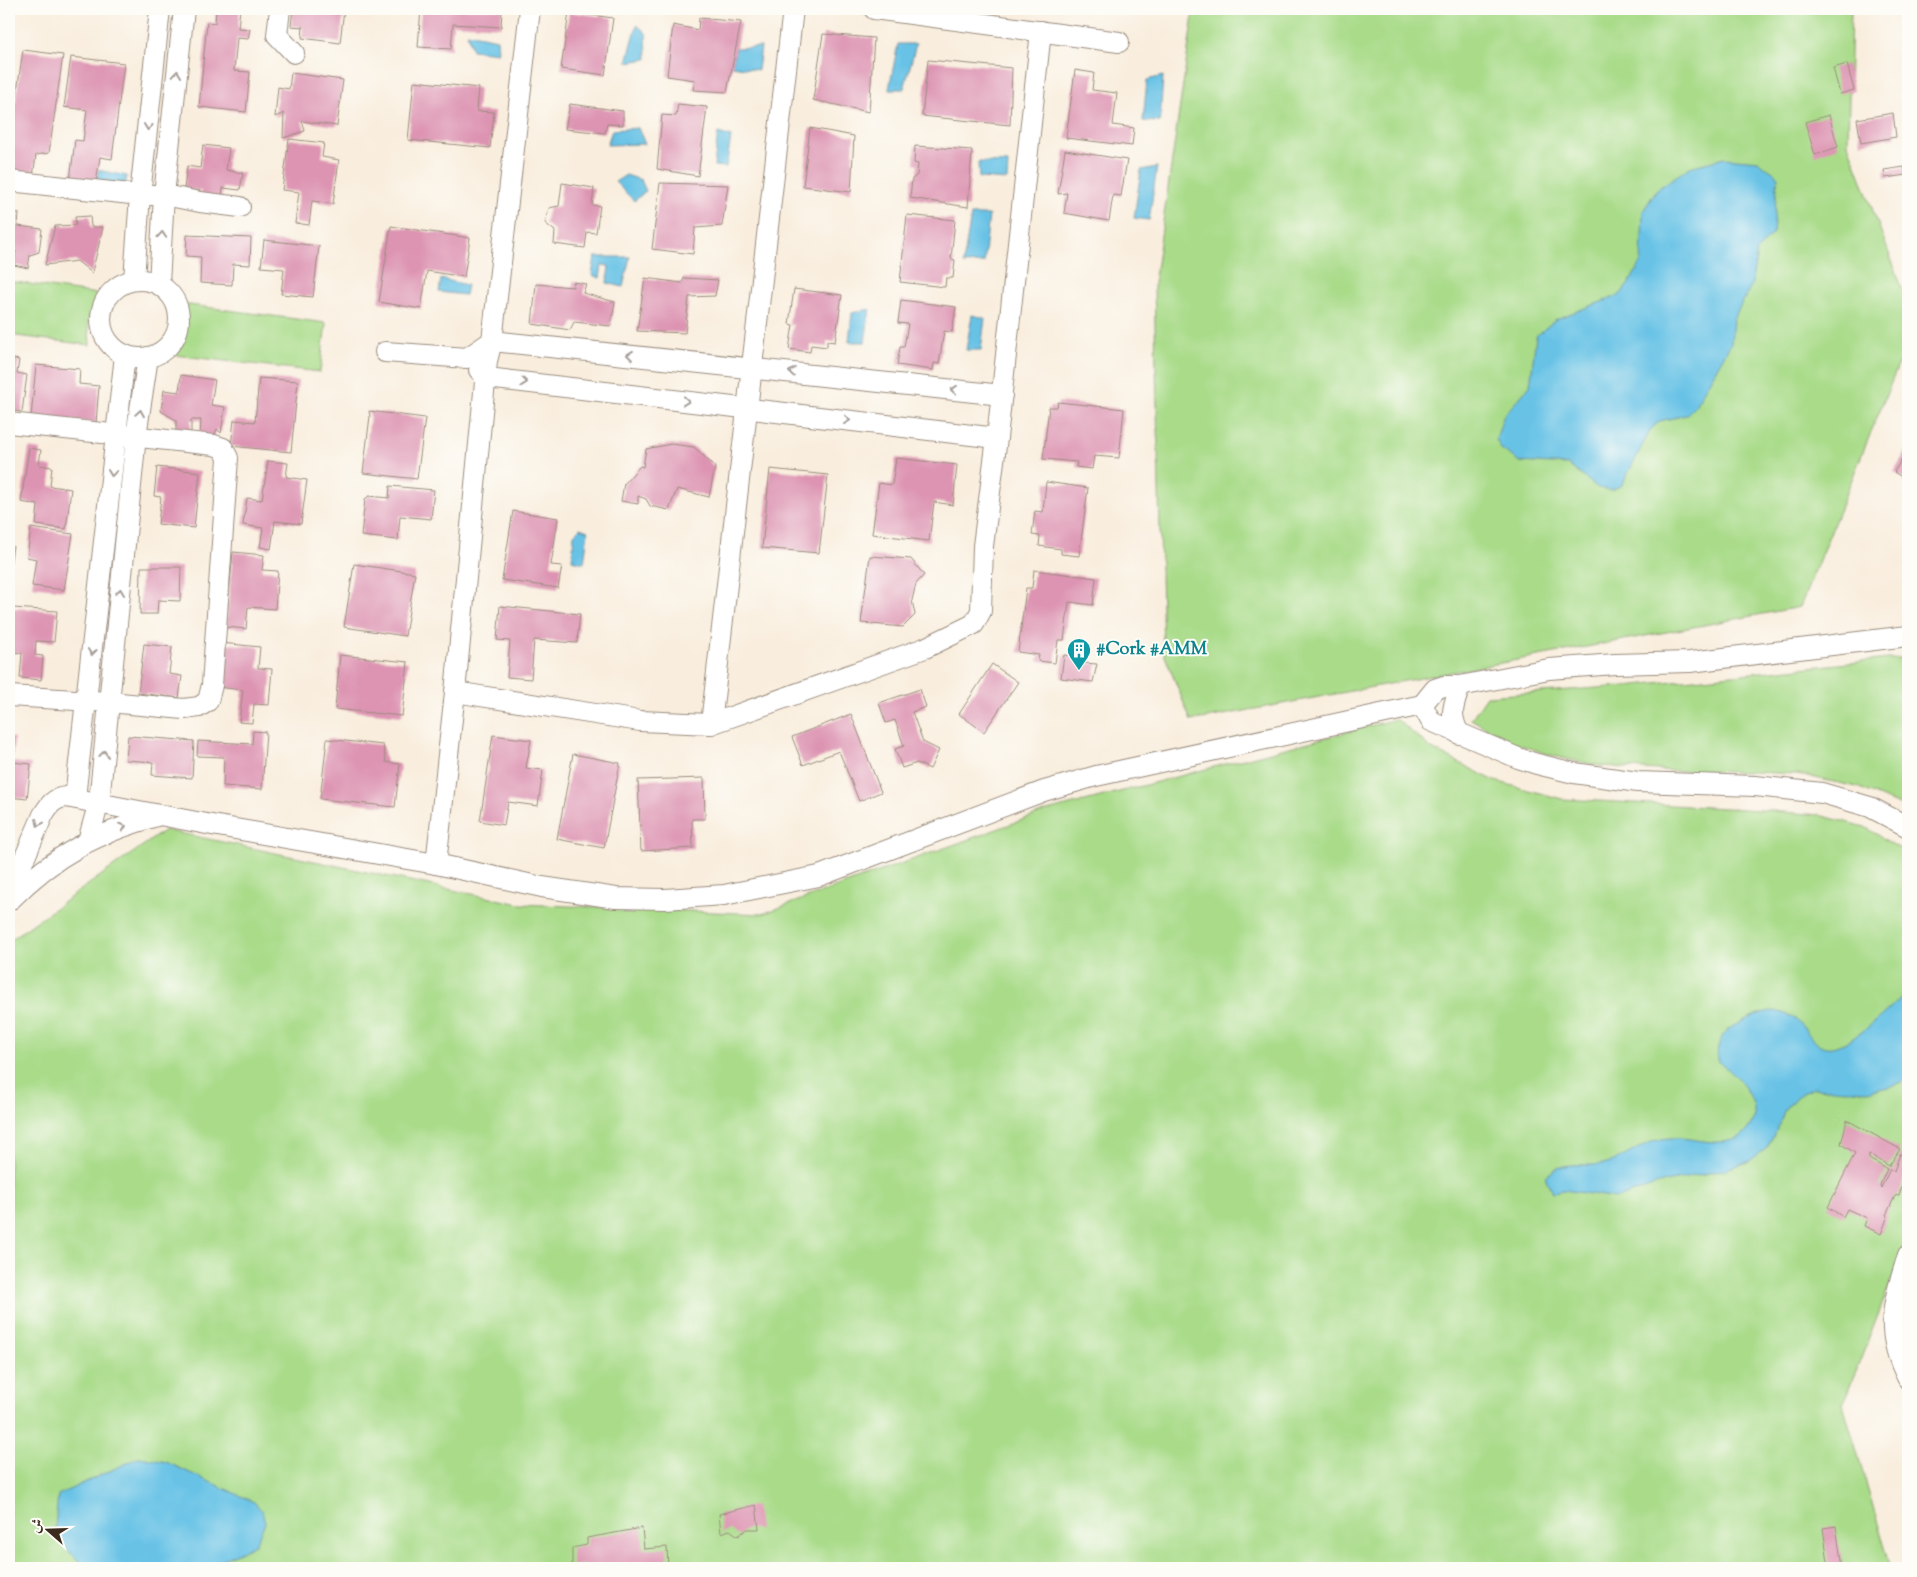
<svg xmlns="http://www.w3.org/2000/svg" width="1917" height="1577" font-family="'Sorts Mill Goudy',Amiri,serif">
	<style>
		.green { fill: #a9db89; stroke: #728254 }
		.water { fill: #68c2e6; stroke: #527682 }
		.building { fill: #dd94b2 }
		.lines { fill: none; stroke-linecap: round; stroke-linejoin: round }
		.minor-casing { stroke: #9a8c7e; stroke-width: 22 }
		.minor { stroke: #fff; stroke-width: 20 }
		.oneway { stroke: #a79f9a }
		.labels { text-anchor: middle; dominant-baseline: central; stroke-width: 4; stroke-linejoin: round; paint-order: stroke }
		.culture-label { font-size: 18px; font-weight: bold; fill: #0d838f; stroke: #fdfcf7; text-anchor: start }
	</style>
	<rect width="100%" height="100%" fill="#fdfcf7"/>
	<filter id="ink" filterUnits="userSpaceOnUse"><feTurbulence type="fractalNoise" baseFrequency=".02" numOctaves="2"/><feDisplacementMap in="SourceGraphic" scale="10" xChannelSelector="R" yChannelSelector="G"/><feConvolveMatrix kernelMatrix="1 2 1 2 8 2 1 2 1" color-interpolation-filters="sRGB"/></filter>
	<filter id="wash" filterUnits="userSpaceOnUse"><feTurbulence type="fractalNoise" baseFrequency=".0096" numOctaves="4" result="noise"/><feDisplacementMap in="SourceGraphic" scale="20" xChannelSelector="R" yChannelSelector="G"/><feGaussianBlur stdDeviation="1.12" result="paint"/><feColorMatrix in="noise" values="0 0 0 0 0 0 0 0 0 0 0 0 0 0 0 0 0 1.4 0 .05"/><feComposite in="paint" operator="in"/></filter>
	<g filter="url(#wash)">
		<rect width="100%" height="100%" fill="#f9eede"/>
		<!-- green -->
		<g class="green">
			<path d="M1194 9H1851L1848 144 1908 304V341L1800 607 1191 721 1163 651 1154 284Z"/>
			<path d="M9 281 97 294 88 321 90 345 9 335Z"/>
			<path d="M182 304 326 323 320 372 174 355C185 338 187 324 182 304Z"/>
			<path d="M1908 657V809L1857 787 1797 774 1754 772 1673 771 1600 766 1557 757 1511 742 1471 719 1487 696 1625 686Z"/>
			<path d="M1396 719 1432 749 1495 781 1562 799 1761 810 1819 815 1865 827 1908 854V1239L1843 1404 1891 1568H9V941L165 830 520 904 762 914 1047 811Z"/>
		</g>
		<!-- water -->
		<g class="water">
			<path d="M637 25 646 33 647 59 627 62Z"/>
			<path d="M467 33 497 39 498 53 472 50Z"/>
			<path d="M898 44H916L904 89H889Z"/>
			<path d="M761 47 758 70 732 66 736 48Z"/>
			<path d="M1163 76 1160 122 1143 121 1147 80Z"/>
			<path d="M638 128 645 144 607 145 612 130Z"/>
			<path d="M718 133 731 137 726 167 714 166Z"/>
			<path d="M1724 158 1758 161 1778 176 1773 233 1757 251 1751 287 1733 319 1731 343 1695 406 1686 415 1660 421 1651 429 1622 485 1611 490 1598 488 1568 465 1520 462 1501 449 1496 439 1504 415 1530 386 1536 336 1556 319 1620 295 1628 285 1641 263 1643 211 1657 189 1690 167Z"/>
			<path d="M978 162 1008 163 1007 180 979 178Z"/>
			<path d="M1157 167 1149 220 1134 218 1141 170Z"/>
			<path d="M98 170 127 176 125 185 96 184Z"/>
			<path d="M626 175 641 180 646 191 634 201 615 182Z"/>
			<path d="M971 215H989L984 263 963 264Z"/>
			<path d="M595 257H630L623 287 607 283 609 266 602 265 600 278 592 275Z"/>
			<path d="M441 279 467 285 465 295 439 292Z"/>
			<path d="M870 309 865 342H849L852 313Z"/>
			<path d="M972 315 985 318 981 350H966Z"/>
			<path d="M580 528 588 531 584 563 572 560 574 534Z"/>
			<path d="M1908 992V1080L1889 1087 1867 1091 1812 1088 1796 1097 1784 1111 1778 1128 1767 1148 1748 1162 1723 1170 1662 1183 1617 1198 1564 1190 1552 1192 1545 1177C1549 1174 1553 1170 1558 1168 1571 1162 1588 1167 1603 1164 1624 1160 1641 1143 1662 1139 1686 1134 1710 1147 1733 1140 1742 1137 1745 1133 1750 1126 1763 1106 1743 1083 1729 1070 1727 1068 1722 1066 1720 1063 1713 1052 1721 1033 1732 1027 1743 1021 1761 1011 1774 1011 1781 1012 1790 1015 1795 1019 1808 1029 1815 1053 1836 1046 1862 1038 1887 1009 1908 992Z"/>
			<path d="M140 1457 166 1462 254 1502 262 1511 265 1523 255 1544 207 1568H87L61 1544 55 1528 58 1495Z"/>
		</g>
		<g id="blocks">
			<!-- building -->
			<g class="building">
				<path d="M216 9H240L238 28 250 29 248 39 237 38 234 71 250 72 246 112 199 107 207 22 215 23Z"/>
				<path d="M293 9H344L340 43 302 38 303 27 291 26Z"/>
				<path d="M421 9H502L501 27 453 24 451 49 418 47Z"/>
				<path d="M569 12 613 18 605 75 561 69Z"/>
				<path d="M699 18 741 22 727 92 693 90 695 80 667 76 673 25 698 30Z"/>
				<path d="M823 34 874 38 869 112 813 100Z"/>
				<path d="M23 50 63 55 49 153 36 155 33 177 9 174V158L12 135 9 134V104L15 105Z"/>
				<path d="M71 57 124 63 112 159 100 157 96 184 70 180 75 140 83 141 87 110 64 107Z"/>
				<path d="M928 60 1012 68 1010 125 922 116Z"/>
				<path d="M1847 64 1854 90 1840 94 1833 68Z"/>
				<path d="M1075 70 1094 73 1092 90 1117 93 1113 125 1134 128 1132 146 1066 138Z"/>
				<path d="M291 73 343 80 337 126 302 121 305 131 283 138 284 113 275 117 278 87 289 89Z"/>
				<path d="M414 81 479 88 477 111 494 112 490 148 408 140Z"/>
				<path d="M570 104 623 111V125L607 124 605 133 565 129Z"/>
				<path d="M678 104 707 107 698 176 657 169 662 115 676 116Z"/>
				<path d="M1893 113 1896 137 1861 143 1857 119Z"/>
				<path d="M1829 115 1838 147 1815 155 1805 122Z"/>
				<path d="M810 128 854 136 851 192 803 186Z"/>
				<path d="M289 139 324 143 322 157 339 160 333 204 312 201 309 225 295 223 299 192 282 190Z"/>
				<path d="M203 145 229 148 226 170 243 173 240 190 223 188 221 205 200 202 201 191 184 189 187 166 200 168Z"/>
				<path d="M915 146 972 150 968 207 910 198 912 179 917 175 918 164 914 163Z"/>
				<path d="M1065 150 1127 160 1121 196 1113 195 1109 221 1064 213 1067 193 1058 194Z"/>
				<path d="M1904 167 1906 175 1885 178 1884 170Z"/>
				<path d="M562 183 594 188 592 205 600 206 596 233 587 232 585 248 554 244 555 231 545 223 549 208 559 206Z"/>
				<path d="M660 183 728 185 722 226 695 228 693 254 652 249Z"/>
				<path d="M9 212 19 213 18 226 42 229 39 252 30 255 28 268 14 265 16 251 9 250Z"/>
				<path d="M907 215 955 220 951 259 955 260 953 278H946L945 287 900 282Z"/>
				<path d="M90 216 91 227H103L92 273 77 261 45 265 55 226 76 225 75 217Z"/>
				<path d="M391 226 470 238 464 277 427 271 421 309 379 302Z"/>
				<path d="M187 235 251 238 250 265 233 264 232 285 200 283 201 257 186 256Z"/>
				<path d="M264 240 319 246 313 297 281 294 284 269 261 267Z"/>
				<path d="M645 278 682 283 684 278 718 280 715 296 689 297 685 333 637 331Z"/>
				<path d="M573 282 586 284 583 293 615 302 611 326 574 322 570 330 532 324 536 284 573 287Z"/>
				<path d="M794 289 842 295 835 342 827 341V347L811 345 810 352 789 349 793 325 789 324Z"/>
				<path d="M901 300 956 307 952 332 944 331 939 364 934 363 933 370 897 365 900 347H904L908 324 898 323Z"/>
				<path d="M9 358 19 360 17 373 27 375 22 412 9 410Z"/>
				<path d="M36 365 80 369 79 384 99 386 96 423 31 417Z"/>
				<path d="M181 375 215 380 211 405 225 407 221 433 217 429 214 437H200L201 420H191V435H176V420L161 411 164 390 179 392Z"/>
				<path d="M259 378 298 381 291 452 231 446 234 420 255 422Z"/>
				<path d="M1058 402 1124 409 1119 458 1094 456 1092 469 1076 467 1077 462 1043 459 1049 407H1057Z"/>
				<path d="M369 411 425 418 417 479 363 473 370 416Z"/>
				<path d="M671 444 694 447 715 467 709 497 677 489 669 510 650 506 646 499 638 496V504L621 501 624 484 640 466 643 467 646 449Z"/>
				<path d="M29 448 41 450 39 465 52 467 50 486 71 489 66 529 36 525 38 505 21 502Z"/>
				<path d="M1908 449V481L1894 472Z"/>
				<path d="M896 458 957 465 953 505 934 502 929 541 872 534 879 483 892 485Z"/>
				<path d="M268 461 288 463 286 477 307 480 301 524 275 521 271 549 260 547 263 528 243 525 247 498 262 500Z"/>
				<path d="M157 467 200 472 194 528 158 524 161 497 154 496Z"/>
				<path d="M770 469 828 475 819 553 762 548Z"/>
				<path d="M1046 482 1088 488 1079 556 1061 554V549L1039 546 1040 536 1032 535 1035 511 1043 512Z"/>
				<path d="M390 486 434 490 431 519 400 516 398 540 361 536 365 499 369 496 389 498Z"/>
				<path d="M513 511 558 518 551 565 562 566 558 588 502 580Z"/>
				<path d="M31 528 73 534 64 590 32 586 36 559 27 557Z"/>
				<path d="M9 545 13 546 10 567H9Z"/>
				<path d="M233 552 264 555 262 570 278 571 275 609 248 607 246 629 226 627Z"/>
				<path d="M870 556 911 559 924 575 916 584 912 600 915 615 903 627 861 623Z"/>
				<path d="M354 564 415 573 405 636 344 627Z"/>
				<path d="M141 567H181L180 601 158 600 157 614H140Z"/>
				<path d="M1034 570 1096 578 1093 605 1069 602 1064 640H1058L1055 663 1038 661 1039 655 1018 652 1026 588H1032Z"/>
				<path d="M500 606 580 614 577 643 534 640 531 679 507 677 510 641 497 640Z"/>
				<path d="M13 608 57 611 54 642 36 641 35 655 43 656 41 680 20 678 22 653 9 652Z"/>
				<path d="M221 643 260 647 258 668 272 669 269 705 254 704 252 723 239 722 243 690 217 687Z"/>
				<path d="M144 644 172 647 169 674 182 676 179 698 138 693Z"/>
				<path d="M340 655 408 662 402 716 335 709Z"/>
				<path d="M1064 655 1083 657V663L1097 664 1093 682 1061 678Z"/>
				<path d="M992 664 1018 682 984 732 959 714Z"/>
				<path d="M920 689 926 707 912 712 923 742 939 750 930 769 917 763 902 768 895 749 904 746 895 720 886 723 879 703Z"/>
				<path d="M851 714 881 792 859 801 839 751 803 765 792 737Z"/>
				<path d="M253 731 266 732 262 789 223 786 224 757 197 756 198 741 252 744Z"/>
				<path d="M493 735 531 740 526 768 543 770 538 806 508 802 504 825 480 821Z"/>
				<path d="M128 736 194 741 192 778 152 775 153 762 126 760Z"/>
				<path d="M9 737 14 738 12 762 31 764 27 799 9 797Z"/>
				<path d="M327 739 383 745 386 762 400 764 395 807 320 799Z"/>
				<path d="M573 754 620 763 604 848 557 839Z"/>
				<path d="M704 778 705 819H692L693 848 641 851 638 780Z"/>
				<path d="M1847 1120 1900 1149 1889 1166 1869 1154V1159L1887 1169 1880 1185 1881 1188 1890 1169 1894 1171 1900 1154 1908 1156 1903 1169 1906 1173 1899 1195 1895 1196 1886 1215 1888 1216 1881 1234 1864 1226 1867 1218 1847 1209 1843 1217 1828 1207 1855 1153 1841 1144Z"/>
				<path d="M756 1505 759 1529H747L738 1536 730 1530 721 1533 719 1514Z"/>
				<path d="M1836 1526 1842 1568H1829L1823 1528Z"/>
				<path d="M642 1528 644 1549 667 1547 668 1568H585L584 1565 572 1566V1548L587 1545V1538Z"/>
			</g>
		</g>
	</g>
	<g filter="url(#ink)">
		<use href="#blocks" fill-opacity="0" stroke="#9a8c7e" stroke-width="1"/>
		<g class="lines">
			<!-- minor casing -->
			<g class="minor-casing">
				<g id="minor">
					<path d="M280 9 277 35 294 53"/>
					<path d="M874 9 1119 42"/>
					<path d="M9 181 140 195H164L200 202 240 207"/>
					<circle cx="140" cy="319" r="39"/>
					<path d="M134 280 140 195 160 9"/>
					<path d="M159 284 164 195 184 9"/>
					<path d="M385 352 467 358 492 341 1002 395"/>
					<path d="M479 370 487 378 997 438"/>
					<path d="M9 423 214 445 223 448 228 458 212 685 208 701 199 707 184 709 109 702 9 696"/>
					<path d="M455 692 640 721 711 724 925 648 974 624 981 611 983 546 997 438 1041 31"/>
					<path d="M1422 705 1431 721 1518 758 1537 764 1574 773 1638 782 1755 786 1822 793 1870 807 1908 827"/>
					<path d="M711 724 793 9"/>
					<path d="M1459 734C1449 712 1453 708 1460 686"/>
					<path d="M75 798 125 355"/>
					<path d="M88 841 99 802 136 436 148 357"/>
					<path d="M436 864 455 692 487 361 492 341 530 9"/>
					<path d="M9 894 43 815C49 805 54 798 66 797L212 825 436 864 542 887 616 898 665 899 724 895 819 876 1044 791 1096 776 1422 705 1435 689 1444 686H1460L1549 669 1615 664 1690 662 1908 636"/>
					<path d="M11 899C55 854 98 833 157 816"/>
					<path d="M1908 1255C1893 1304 1883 1330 1908 1379"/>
				</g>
			</g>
			<!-- minor -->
			<use href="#minor" class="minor"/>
		</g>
		<!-- one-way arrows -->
		<defs><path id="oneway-chevron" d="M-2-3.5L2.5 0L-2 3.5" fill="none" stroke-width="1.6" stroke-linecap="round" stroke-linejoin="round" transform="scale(1.25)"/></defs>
		<g class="oneway">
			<use href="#oneway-chevron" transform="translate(177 74) rotate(-84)"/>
			<use href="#oneway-chevron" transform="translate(148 127) rotate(96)"/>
			<use href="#oneway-chevron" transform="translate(162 235) rotate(-86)"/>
			<use href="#oneway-chevron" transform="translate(630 355) rotate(-174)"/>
			<use href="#oneway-chevron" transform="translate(792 372) rotate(-174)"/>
			<use href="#oneway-chevron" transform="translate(524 382) rotate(6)"/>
			<use href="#oneway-chevron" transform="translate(954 390) rotate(-174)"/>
			<use href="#oneway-chevron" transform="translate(686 401) rotate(6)"/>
			<use href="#oneway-chevron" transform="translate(140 413) rotate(-81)"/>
			<use href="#oneway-chevron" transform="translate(847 420) rotate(7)"/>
			<use href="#oneway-chevron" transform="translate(112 473) rotate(96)"/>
			<use href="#oneway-chevron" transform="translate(120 592) rotate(-84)"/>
			<use href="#oneway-chevron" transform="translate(92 652) rotate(96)"/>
			<use href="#oneway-chevron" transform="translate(104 754) rotate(-84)"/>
			<use href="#oneway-chevron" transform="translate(39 823) rotate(115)"/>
			<use href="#oneway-chevron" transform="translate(123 827) rotate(-21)"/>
		</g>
	</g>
	<!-- icons -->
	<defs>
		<g id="building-pin" transform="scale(1.25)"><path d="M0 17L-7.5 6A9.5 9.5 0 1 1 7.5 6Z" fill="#0f9aa8" stroke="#fdfcf7"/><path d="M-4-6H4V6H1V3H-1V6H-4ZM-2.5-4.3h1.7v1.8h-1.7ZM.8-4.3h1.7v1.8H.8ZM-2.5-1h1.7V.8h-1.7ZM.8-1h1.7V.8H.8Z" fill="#fff"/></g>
	</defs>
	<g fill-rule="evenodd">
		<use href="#building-pin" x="1079" y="650"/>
	</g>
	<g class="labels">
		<!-- culture labels -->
		<g class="culture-label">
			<text x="1096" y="650">#Cork #AMM</text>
		</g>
	</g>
	<!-- margin -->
	<rect width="1917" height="1577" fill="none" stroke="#fdfcf7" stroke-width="30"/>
	<!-- north arrow -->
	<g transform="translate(48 1530) rotate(290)" stroke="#fdfcf7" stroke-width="4" paint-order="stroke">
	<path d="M0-4L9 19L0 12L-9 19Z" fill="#3b2a1e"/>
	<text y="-8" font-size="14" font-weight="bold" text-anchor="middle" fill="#3b2a1e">ش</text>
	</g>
</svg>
